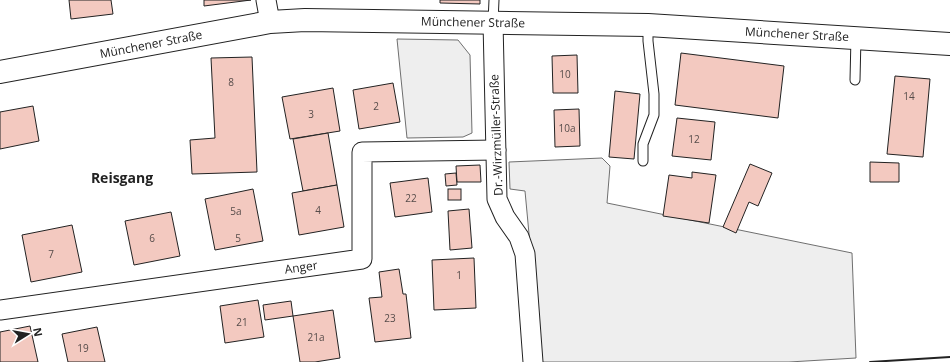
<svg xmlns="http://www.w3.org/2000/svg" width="950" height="362" font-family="'Open Sans',sans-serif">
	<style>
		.green { fill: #eee; stroke: #6f6f6f }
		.building { fill: #f3c9c0; stroke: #222 }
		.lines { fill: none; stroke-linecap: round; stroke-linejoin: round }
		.service-casing { stroke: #222; stroke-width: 11 }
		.minor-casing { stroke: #222; stroke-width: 21 }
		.primary-casing { stroke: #222; stroke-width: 24 }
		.service { stroke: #fff; stroke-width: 9 }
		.minor { stroke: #fff; stroke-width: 19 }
		.primary { stroke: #fff; stroke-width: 22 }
		.wall { stroke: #222; stroke-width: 2 }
		.labels { text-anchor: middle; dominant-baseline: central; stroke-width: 3; stroke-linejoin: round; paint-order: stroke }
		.number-label { font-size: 10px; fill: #564c4a }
		.street-label { font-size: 12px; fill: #222; stroke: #fff }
		.quarter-label { font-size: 14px; font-weight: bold; fill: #222; stroke: #fff }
	</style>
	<rect width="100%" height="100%" fill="#fff"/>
	<!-- green -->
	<g class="green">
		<path d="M397 39 458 40 470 55 472 133 463 137 407 138Z"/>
		<path d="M602 158 610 166 607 203 852 253 856 358 789 362H541L525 191 510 189 509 162Z"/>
	</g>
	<!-- building -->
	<g class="building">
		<path d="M69 0H111L113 14 71 19Z"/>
		<path d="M204 0H251L204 6Z"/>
		<path d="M440 0H480V4L440 3Z"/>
		<path d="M681 53 784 66 778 118 675 105Z"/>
		<path d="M577 55 578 93H553L552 56Z"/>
		<path d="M252 57 257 172 192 174 190 140 215 138 211 58Z"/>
		<path d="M895 76 930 79 923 157 887 154Z"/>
		<path d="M393 83 400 122 359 129 353 90Z"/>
		<path d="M333 88 340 131 290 139 282 97Z"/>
		<path d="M615 91 640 94 634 159 609 157Z"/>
		<path d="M33 106 39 141 0 149V112Z"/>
		<path d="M579 109 580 146 555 147 554 110Z"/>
		<path d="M677 118 715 122 711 160 672 156Z"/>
		<path d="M328 133 337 185 303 191 293 139Z"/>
		<path d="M870 162 899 163V182H870Z"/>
		<path d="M750 164 772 173 758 206 749 202 736 233 723 227Z"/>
		<path d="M480 165 481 182H457L456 166Z"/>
		<path d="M692 172 716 175 709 223 663 216 669 175 692 178Z"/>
		<path d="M456 173 457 185 446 186 445 174Z"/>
		<path d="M428 178 432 212 395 217 390 183Z"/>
		<path d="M337 185 344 227 299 235 292 193Z"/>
		<path d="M253 189 263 241 215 250 205 199Z"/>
		<rect x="448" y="189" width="13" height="11"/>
		<path d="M469 209 472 248 450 250 448 211Z"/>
		<path d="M171 212 180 256 134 265 125 221Z"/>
		<path d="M72 225 82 272 31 282 22 235Z"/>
		<path d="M474 258 476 308 434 310 432 260Z"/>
		<path d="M399 269 403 294H406L411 338 375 342 369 298 382 297 379 272Z"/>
		<path d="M258 300 264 337 225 343 220 306Z"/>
		<path d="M291 301 293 316 265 320 263 305Z"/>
		<path d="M333 310 340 358 315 362H300L293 316Z"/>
		<path d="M30 326 38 362H0V332Z"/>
		<path d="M97 327 105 362H68L62 334Z"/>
	</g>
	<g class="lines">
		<!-- service casing -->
		<g class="service-casing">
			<g id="service">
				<path d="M493 22 494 0"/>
				<path d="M855 80 856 37"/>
				<path d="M643 161V144L654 115V94L648 41V25"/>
			</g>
		</g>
		<!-- minor casing -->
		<g class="minor-casing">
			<g id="minor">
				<path d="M266 0 270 22"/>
				<path d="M493 22 497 199 505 217 519 237 525 254 533 362"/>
				<path d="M0 310 362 259V152L496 150"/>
			</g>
		</g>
		<!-- primary casing -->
		<g class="primary-casing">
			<path id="primary" d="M0 72 270 22 305 20 648 25 950 44"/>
		</g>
		<!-- service -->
		<use href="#service" class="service"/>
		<!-- minor -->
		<use href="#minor" class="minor"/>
		<!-- primary -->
		<use href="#primary" class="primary"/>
		<!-- wall -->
		<path class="wall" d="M870 362 950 357"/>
	</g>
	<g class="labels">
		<!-- number labels -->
		<g class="number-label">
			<text x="565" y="74">10</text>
			<text x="231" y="82">8</text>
			<text x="909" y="96">14</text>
			<text x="376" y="106">2</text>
			<text x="311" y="114">3</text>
			<text x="567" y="128">10a</text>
			<text x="694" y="139">12</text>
			<text x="411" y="198">22</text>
			<text x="318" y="210">4</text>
			<text x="236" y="211">5a</text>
			<text x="152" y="238">6</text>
			<text x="238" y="238">5</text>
			<text x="51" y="254">7</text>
			<text x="459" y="275">1</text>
			<text x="390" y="318">23</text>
			<text x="242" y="322">21</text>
			<text x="316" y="337">21a</text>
			<text x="83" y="348">19</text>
		</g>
		<!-- street labels -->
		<g class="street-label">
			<text transform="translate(473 22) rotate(1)">Münchener Straße</text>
			<text transform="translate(797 34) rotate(3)">Münchener Straße</text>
			<text transform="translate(151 44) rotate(-11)">Münchener Straße</text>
			<text transform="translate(496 135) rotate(-92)">Dr.-Wirzmüller-Straße</text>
			<text transform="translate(301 267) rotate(-8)">Anger</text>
		</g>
		<!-- quarter labels -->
		<g class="quarter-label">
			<text x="122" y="177">Reisgang</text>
		</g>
	</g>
	<!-- north arrow -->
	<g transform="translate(28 334) rotate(79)" stroke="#ffffff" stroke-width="3" paint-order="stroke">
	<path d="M0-3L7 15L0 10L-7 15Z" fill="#222222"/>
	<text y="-6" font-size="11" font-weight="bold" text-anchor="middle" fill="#222222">N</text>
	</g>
</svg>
